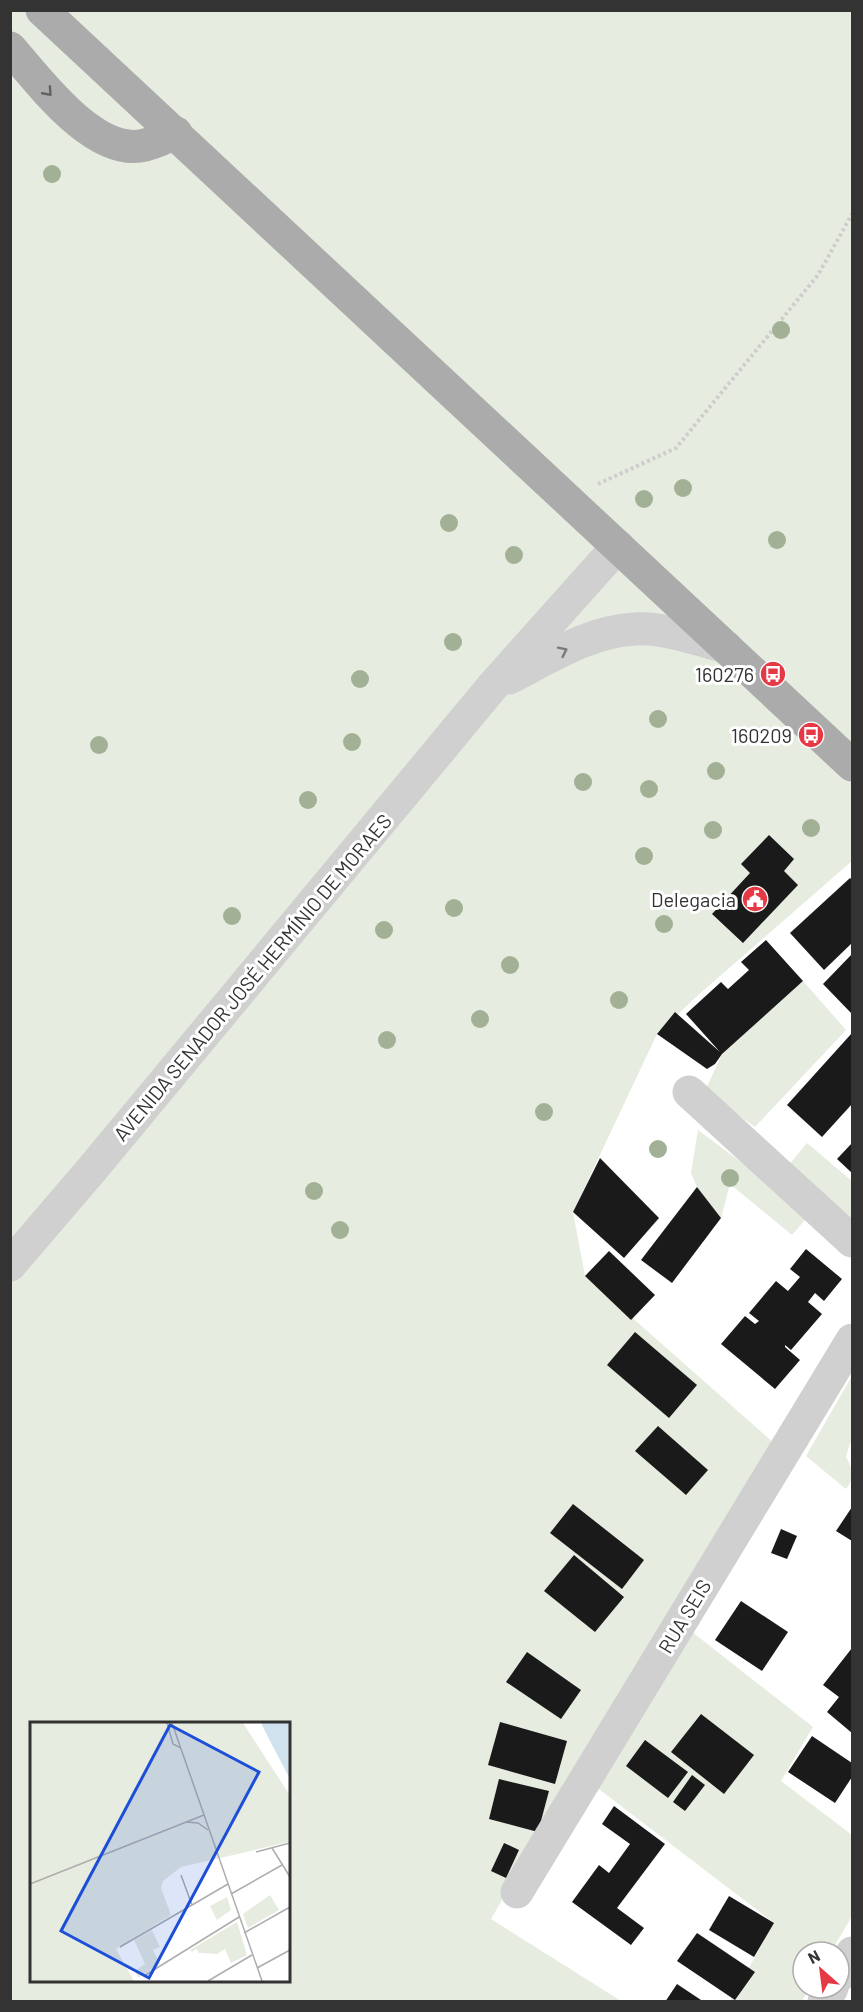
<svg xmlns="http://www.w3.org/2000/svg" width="863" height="2012" font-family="Barlow,sans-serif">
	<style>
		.green { fill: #e6ecdf; fill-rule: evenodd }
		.building { fill: #1a1a1a }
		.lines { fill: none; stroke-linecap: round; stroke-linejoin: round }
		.path { stroke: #cdcdcd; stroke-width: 4; stroke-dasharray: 3 3; stroke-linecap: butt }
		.minor { stroke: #d0d0d0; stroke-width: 33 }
		.major { stroke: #ababab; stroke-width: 33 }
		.tree { fill: #a2b095 }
		.oneway { stroke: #636363 }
		.oneway2 { stroke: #7a7a7a }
		.labels { text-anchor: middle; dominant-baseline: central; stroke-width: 6; stroke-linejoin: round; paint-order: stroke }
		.poi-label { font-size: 20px; fill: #333; stroke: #fff; text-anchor: end }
		.street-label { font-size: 20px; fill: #333; stroke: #fff }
		.inset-road { fill: none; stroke: #adadad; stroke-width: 1.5 }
		.view { fill: #1d4ed8; fill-opacity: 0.15; stroke: #1d4ed8; stroke-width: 3 }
		.inset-edge { fill: none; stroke: #333; stroke-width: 3 }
	</style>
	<rect width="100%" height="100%" fill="#fff"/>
	<!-- green -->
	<g class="green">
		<path d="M11 11H852V861L697 996 657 1034 573 1212 585 1276 775 1444 604 1722 491 1919 621 2001 11 2002ZM32 1724H288V1980H32Z"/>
		<path d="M803 981 846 1030 755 1127 705 1091 722 1054Z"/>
		<path d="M698 1130 745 1165 788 1166 807 1143 852 1181V1248L811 1213 792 1235 730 1184 721 1218 697 1187 691 1173Z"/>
		<path d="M852 1376V1443H850L846 1457C853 1471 856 1476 846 1489L806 1456Z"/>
		<path d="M691 1631 813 1727 781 1781 852 1835V1916L831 1952H803V1988H810L802 2001H730L774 1923 591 1783Z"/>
	</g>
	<!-- building -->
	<g class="building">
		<path d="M769 835 794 859 784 871 798 885 743 943 712 914 750 873 741 864Z"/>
		<path d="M850 878 852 880V943L824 970 790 933Z"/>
		<path d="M766 940 803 981 722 1054 715 1064 707 1069 657 1034 675 1012 720 1052 686 1014 721 982 728 989 749 970 741 962Z"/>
		<path d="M852 954V1014L823 984Z"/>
		<path d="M852 1033V1104L822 1137 787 1105Z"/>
		<path d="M852 1143V1173L837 1159Z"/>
		<path d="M600 1158 659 1218 624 1258 573 1212Z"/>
		<path d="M697 1187 721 1218 672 1283 641 1260Z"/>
		<path d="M806 1249 842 1279 824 1301 815 1293 808 1302 822 1314 791 1350 785 1345V1347L800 1360 775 1389 721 1344 745 1316 755 1324 759 1321 749 1313 776 1281 788 1291 800 1277 790 1269Z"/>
		<path d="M609 1251 655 1295 631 1320 585 1276Z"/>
		<path d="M635 1332 697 1385 669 1418 607 1365Z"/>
		<path d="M658 1426 708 1470 686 1495 635 1451Z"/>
		<path d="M573 1504 644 1560 622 1589 550 1533Z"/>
		<path d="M852 1507V1541L836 1531Z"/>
		<path d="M781 1529 797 1536 787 1559 771 1553Z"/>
		<path d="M574 1555 624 1597 595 1632 544 1591Z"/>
		<path d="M741 1601 788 1632 762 1671 715 1640Z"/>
		<path d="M852 1648V1733L827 1712 839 1697 823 1685Z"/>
		<path d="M527 1652 581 1690 561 1719 506 1682Z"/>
		<path d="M701 1714 754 1755 724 1794 671 1752Z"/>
		<path d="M500 1722 567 1741 555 1784 488 1765Z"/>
		<path d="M812 1736 852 1763V1777L835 1803 788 1772Z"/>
		<path d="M645 1740 688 1772 668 1798 626 1766Z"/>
		<path d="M692 1775 705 1785 685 1811 673 1802Z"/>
		<path d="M499 1779 549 1791 538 1832 489 1819Z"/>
		<path d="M614 1806 665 1844 617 1908 644 1928 631 1945 572 1902 599 1865 609 1873 630 1844 602 1824Z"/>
		<path d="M504 1843 519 1850 506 1878 491 1871Z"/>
		<path d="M729 1896 774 1923 754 1957 709 1930Z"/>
		<path d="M697 1933 755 1972 735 2000 677 1961Z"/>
		<path d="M677 1984 704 2002H665Z"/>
	</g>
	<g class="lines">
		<!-- path -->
		<path class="path" d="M598 484 676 448 818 275 852 214"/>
		<!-- minor -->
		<g class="minor">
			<path d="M509 678C549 658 590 631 635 629 663 627 699 640 726 647"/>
			<path d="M689 1092 852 1241"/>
			<path d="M10 1265 93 1168 492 687 618 546"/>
			<path d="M517 1892 852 1340"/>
			<path d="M839 1976 852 1953"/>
			<path d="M824 2002 832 1988"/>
		</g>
		<!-- major -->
		<g class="major">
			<path d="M42 10 852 765"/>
			<path d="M10 48C39 81 95 158 145 145 155 143 166 137 176 133"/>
		</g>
	</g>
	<!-- trees -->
	<g class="tree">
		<circle cx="52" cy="174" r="9"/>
		<circle cx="781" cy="330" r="9"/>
		<circle cx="683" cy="488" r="9"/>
		<circle cx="644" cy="499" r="9"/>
		<circle cx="449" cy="523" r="9"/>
		<circle cx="777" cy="540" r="9"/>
		<circle cx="514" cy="555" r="9"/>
		<circle cx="453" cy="642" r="9"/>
		<circle cx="360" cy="679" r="9"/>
		<circle cx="658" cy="719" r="9"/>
		<circle cx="352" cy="742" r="9"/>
		<circle cx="99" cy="745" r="9"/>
		<circle cx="716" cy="771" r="9"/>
		<circle cx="583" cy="782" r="9"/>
		<circle cx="649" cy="789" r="9"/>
		<circle cx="308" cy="800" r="9"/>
		<circle cx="811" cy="828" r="9"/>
		<circle cx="713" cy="830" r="9"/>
		<circle cx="644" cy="856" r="9"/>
		<circle cx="454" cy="908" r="9"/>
		<circle cx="232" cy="916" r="9"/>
		<circle cx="664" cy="924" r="9"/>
		<circle cx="384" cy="930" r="9"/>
		<circle cx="510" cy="965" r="9"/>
		<circle cx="619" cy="1000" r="9"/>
		<circle cx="480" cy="1019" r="9"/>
		<circle cx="387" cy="1040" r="9"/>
		<circle cx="544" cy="1112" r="9"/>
		<circle cx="658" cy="1149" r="9"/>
		<circle cx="730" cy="1178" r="9"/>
		<circle cx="314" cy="1191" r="9"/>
		<circle cx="340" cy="1230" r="9"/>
	</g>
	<!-- one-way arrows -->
	<defs><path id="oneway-chevron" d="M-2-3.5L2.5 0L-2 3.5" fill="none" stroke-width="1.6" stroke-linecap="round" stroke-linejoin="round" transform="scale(1.5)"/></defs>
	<use class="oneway" href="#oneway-chevron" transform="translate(48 92) rotate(48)"/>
	<use class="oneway2" href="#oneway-chevron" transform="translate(563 651) rotate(-26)"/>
	<!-- icons -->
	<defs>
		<g id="bus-disc" transform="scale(1.35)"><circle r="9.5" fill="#e63946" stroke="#fff"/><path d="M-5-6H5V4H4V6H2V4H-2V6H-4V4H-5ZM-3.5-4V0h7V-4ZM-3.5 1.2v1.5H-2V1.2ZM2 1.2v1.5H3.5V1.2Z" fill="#fff"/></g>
		<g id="civic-disc" transform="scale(1.35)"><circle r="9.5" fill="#e63946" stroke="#fff"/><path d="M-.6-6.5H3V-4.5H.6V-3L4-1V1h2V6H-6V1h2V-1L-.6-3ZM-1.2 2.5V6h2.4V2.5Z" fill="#fff"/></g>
	</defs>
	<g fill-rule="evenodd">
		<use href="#bus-disc" x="773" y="674"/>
		<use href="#bus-disc" x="811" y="735"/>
		<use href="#civic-disc" x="755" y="899"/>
	</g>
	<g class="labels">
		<!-- poi labels -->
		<g class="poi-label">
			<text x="754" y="674">160276</text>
			<text x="792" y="735">160209</text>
			<text x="736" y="899">Delegacia</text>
		</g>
		<!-- street labels -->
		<g class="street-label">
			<text transform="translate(252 977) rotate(-50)">AVENIDA SENADOR JOSÉ HERMÍNIO DE MORAES</text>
			<text transform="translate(684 1616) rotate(-59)">RUA SEIS</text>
		</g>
	</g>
	<!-- overview -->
	<g transform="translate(30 1722)">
		<rect width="260" height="260" fill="#fff"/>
		<path d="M0 1H213L259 72V120L151 145 133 159 131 166 141 193 86 227 104 259H0ZM240 173 249 188 218 206 213 192ZM197 175 201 188 187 198 180 184ZM207 200 217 233 201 241 195 227 187 232 169 231 166 227 162 230 160 228ZM122 208 130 225 123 228 130 242 108 256 105 249 115 242 104 218Z" fill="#e6ecdf"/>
		<path d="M231 1H259V55L238 15Z" fill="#cfe2ee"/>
		<path class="inset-road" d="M137 1 143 22 151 26M142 1 232 259M156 100 168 101 178 108M242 126 260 155M226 130 260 121M151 153 162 183M0 162 174 93M201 172 252 143M214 211 260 185M90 225 198 162M227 246 260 228M114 254 209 195M178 259 222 233"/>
		<path class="view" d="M140 3 229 50 119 256 31 209Z"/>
		<rect width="260" height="260" class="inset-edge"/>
	</g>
	<!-- border -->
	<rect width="863" height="2012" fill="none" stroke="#333333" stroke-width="24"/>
	<!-- north arrow -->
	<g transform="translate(821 1970) rotate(332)"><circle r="28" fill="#ffffff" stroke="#adadad" stroke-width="1.5"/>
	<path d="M0-4.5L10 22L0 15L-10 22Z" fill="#e63946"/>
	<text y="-9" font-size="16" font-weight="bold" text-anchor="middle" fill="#333333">N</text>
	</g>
</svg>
